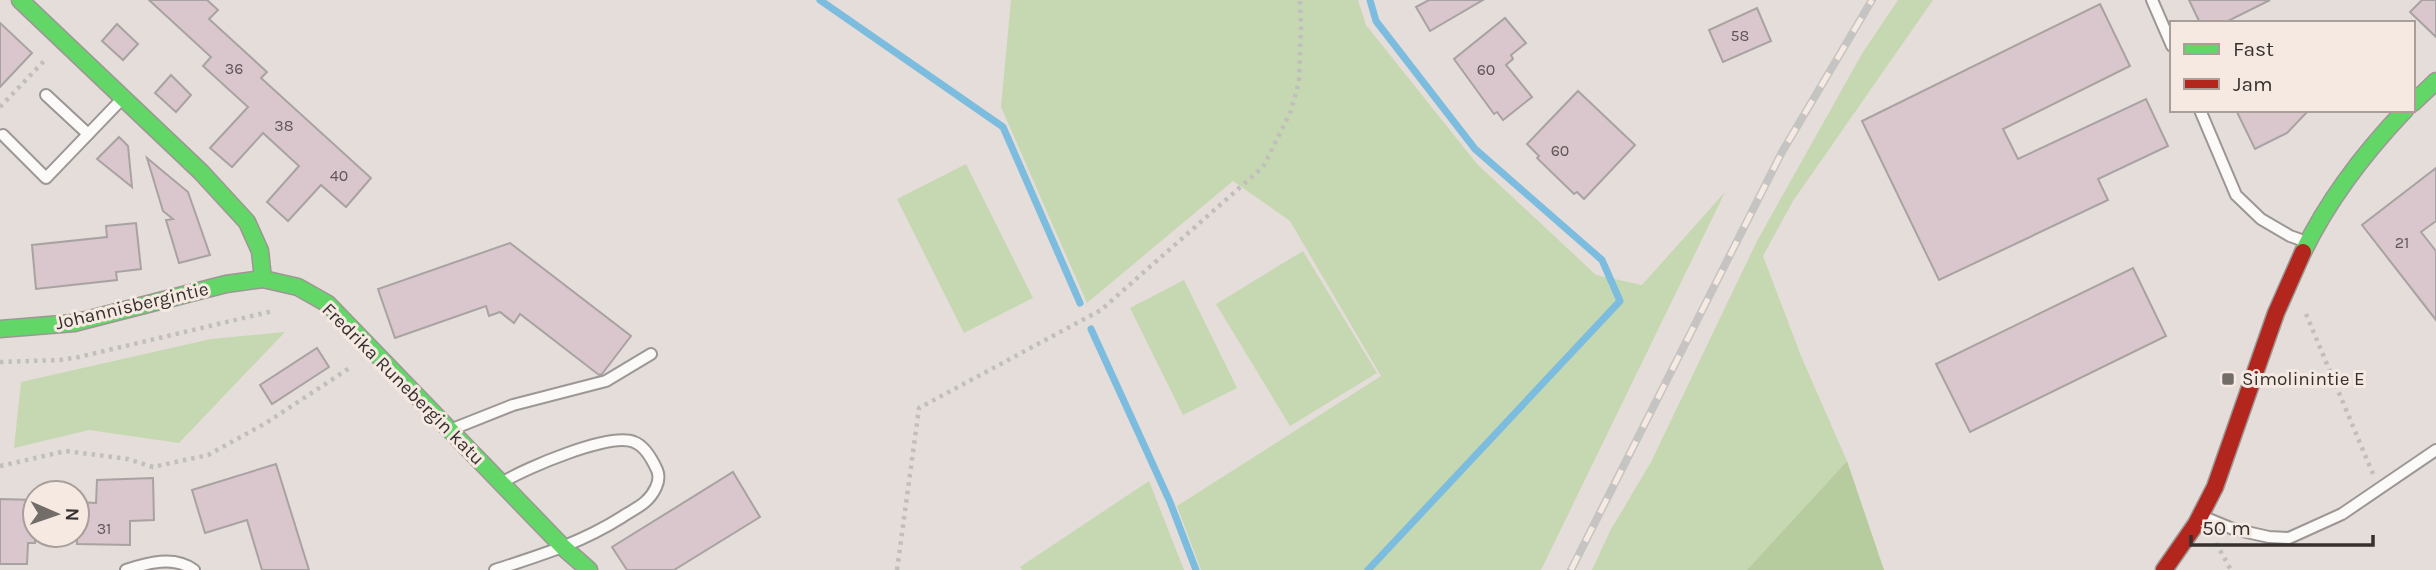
<svg xmlns="http://www.w3.org/2000/svg" width="2436" height="570" font-family="Karla,sans-serif">
	<style>
		.green { fill: #c6d8b1 }
		.forest { fill: #b6cb9e }
		.lines { fill: none; stroke-linecap: round; stroke-linejoin: round }
		.stream { stroke: #7cbcde; stroke-width: 7 }
		.building { fill: #dac6cd; stroke: #a8a3a2; stroke-width: 2 }
		.lane-casing { stroke: #9c9794; stroke-width: 14 }
		.fast-casing { stroke: #9c9794; stroke-width: 19 }
		.jam-casing { stroke: #9c9794; stroke-width: 19 }
		.path { stroke: #c1bfbd; stroke-width: 4.5; stroke-dasharray: 3.5 5; stroke-linecap: butt }
		.lane { stroke: #fbfaf9; stroke-width: 10 }
		.fast { stroke: #63d668; stroke-width: 16 }
		.jam { stroke: #b3261e; stroke-width: 16 }
		.rail-casing { stroke: #c5c4c2; stroke-width: 8 }
		.rail { stroke: #f5e9e2; stroke-width: 5; stroke-dasharray: 16; stroke-linecap: butt }
		.poi-dot { fill: #736d6a; stroke: #f5e9e2; stroke-width: 2.5 }
		.labels { text-anchor: middle; dominant-baseline: central; stroke-width: 6; stroke-linejoin: round; paint-order: stroke }
		.number-label { font-size: 16px; fill: #5f5656 }
		.street-label { font-size: 19px; fill: #36312f; stroke: #f5e9e2 }
		.poi-label { font-size: 19px; fill: #36312f; stroke: #f5e9e2; text-anchor: start }
	</style>
	<rect width="100%" height="100%" fill="#e4ddd9"/>
	<!-- green -->
	<g class="green">
		<path d="M1011 0H1358L1366 25 1477 164 1596 275 1642 285 1725 192 1541 570H1201L1177 506 1381 376 1290 221 1233 181 1087 303 1001 107Z"/>
		<path d="M1898 0H1933L1793 201 1763 256 1801 356 1847 461 1747 570H1592L1610 531 1651 462 1757 241 1863 52Z"/>
		<path d="M966 164 1033 298 964 333 897 199Z"/>
		<path d="M1303 251 1377 373 1290 426 1216 304Z"/>
		<path d="M1184 280 1237 388 1183 415 1130 308Z"/>
		<path d="M285 332 179 443 89 430 14 448 21 382 211 339Z"/>
		<path d="M1149 481 1184 570H1022L1020 567Z"/>
	</g>
	<!-- forest -->
	<path class="forest" d="M1847 461 1884 570H1747Z"/>
	<g class="lines">
		<!-- stream -->
		<g class="stream">
			<path d="M820 0 1003 127 1080 303"/>
			<path d="M1091 329 1170 502 1196 570"/>
			<path d="M1368 570 1620 301 1602 260 1475 149 1376 21 1370 0"/>
		</g>
	</g>
	<!-- building -->
	<g class="building">
		<path d="M149 0H207L218 10 209 19 267 72 261 78 371 178 346 207 321 185 288 221 267 202 299 166 263 133 232 167 210 148 248 107 203 66 211 57Z"/>
		<path d="M1429 0H1483L1430 31 1416 7Z"/>
		<path d="M2189 0H2270L2224 23H2200Z"/>
		<path d="M2422 0H2436V37L2410 12Z"/>
		<path d="M2100 4 2130 66 2003 129 2018 159 2146 99 2168 146 2098 179 2108 200 1939 280 1862 121Z"/>
		<path d="M1757 8 1771 41 1723 62 1709 30Z"/>
		<path d="M1505 18 1526 43 1511 55 1513 59 1506 65 1532 97 1503 120 1497 112 1494 114 1454 59Z"/>
		<path d="M0 23 32 53 0 87Z"/>
		<path d="M117 24 138 44 123 60 102 41Z"/>
		<path d="M171 75 191 95 176 112 155 93Z"/>
		<path d="M1578 91 1635 145 1584 199 1577 192 1574 194 1537 158 1539 156 1527 144Z"/>
		<path d="M2236 110H2309L2287 133 2255 149Z"/>
		<path d="M119 137 128 146 132 187 97 159Z"/>
		<path d="M147 158 188 192 210 255 179 263 166 220 173 219 163 211Z"/>
		<path d="M2436 168V221L2421 232 2436 251V320L2362 225Z"/>
		<path d="M136 223 141 269 116 272 117 280 36 289 32 245 107 237 106 226Z"/>
		<path d="M510 243 631 336 602 374 599 375 520 314 514 323 500 312 489 316 486 306 395 338 378 289Z"/>
		<path d="M2133 268 2166 336 1970 432 1936 364Z"/>
		<path d="M317 348 329 367 272 404 260 385Z"/>
		<path d="M276 464 309 570H262L247 520 205 533 192 490Z"/>
		<path d="M733 472 760 517 674 570H627L612 547Z"/>
		<path d="M153 478 154 520 130 521V545L77 544V502L96 503 97 480Z"/>
		<path d="M0 499 35 500V543H28L27 564H0Z"/>
	</g>
	<g class="lines">
		<!-- lane casing -->
		<g class="lane-casing">
			<g id="lane">
				<path d="M2152 0 2172 46"/>
				<path d="M46 95 88 134"/>
				<path d="M2200 110 2236 195 2261 219 2290 236 2304 241"/>
				<path d="M3 135 46 178 121 100"/>
				<path d="M455 428 513 405 606 381 651 354"/>
				<path d="M2204 517 2233 529 2269 537 2289 538 2342 514 2436 450"/>
				<path d="M126 570C147 563 174 555 194 570"/>
				<path d="M495 570C541 555 581 543 622 517 629 512 638 508 645 502 653 495 662 481 657 470 652 459 645 446 634 442 610 432 526 468 503 482"/>
			</g>
		</g>
		<!-- fast casing -->
		<g class="fast-casing">
			<g id="fast">
				<path d="M20 0 201 172 247 222 260 251 263 279"/>
				<path d="M2413 103 2436 81"/>
				<path d="M2303 252C2329 198 2364 153 2405 110"/>
				<path d="M0 329 74 323 226 284 263 279 298 287 328 304 564 548 589 570"/>
			</g>
		</g>
		<!-- jam casing -->
		<g class="jam-casing">
			<path id="jam" d="M2164 570 2196 524 2215 487 2276 313 2303 252"/>
		</g>
		<!-- path -->
		<g class="path">
			<path d="M0 107 46 59"/>
			<path d="M2306 314 2373 474"/>
			<path d="M0 362 60 360 79 357 273 311"/>
			<path d="M0 466 66 451 128 459 153 467 208 455 266 423 351 367"/>
			<path d="M2216 543 2231 570"/>
			<path d="M897 570 919 408 1101 310 1263 167 1290 113 1299 82 1301 26 1300 0"/>
		</g>
		<!-- lane -->
		<use href="#lane" class="lane"/>
		<!-- fast -->
		<use href="#fast" class="fast"/>
		<!-- jam -->
		<use href="#jam" class="jam"/>
		<!-- rail casing -->
		<g class="rail-casing">
			<path id="rail" d="M1571 570 1782 152 1872 0"/>
		</g>
		<!-- rail -->
		<use href="#rail" class="rail"/>
	</g>
	<!-- markers -->
	<rect class="poi-dot" x="2221" y="372" width="14" height="14" rx="3.5"/>
	<g class="labels">
		<!-- number labels -->
		<g class="number-label">
			<text x="1740" y="35">58</text>
			<text x="234" y="68">36</text>
			<text x="1486" y="69">60</text>
			<text x="284" y="125">38</text>
			<text x="1560" y="150">60</text>
			<text x="339" y="175">40</text>
			<text x="2402" y="242">21</text>
			<text x="104" y="528">31</text>
		</g>
		<!-- street labels -->
		<g class="street-label">
			<text transform="translate(132 306) rotate(-13)">Johannisbergintie</text>
			<text transform="translate(403 384) rotate(45)">Fredrika Runebergin katu</text>
		</g>
		<!-- poi labels -->
		<g class="poi-label">
			<text x="2242" y="379">Simolinintie E</text>
		</g>
	</g>
	<!-- legend -->
	<rect x="2170" y="21" width="245" height="91" fill="#f5e9e2" stroke="#a99f9a" stroke-width="2"/>
	<rect x="2184" y="44" width="35" height="10" fill="#63d668" stroke="#a99f9a" stroke-width="2"/>
	<text x="2233" y="56" font-size="21" fill="#36312f">Fast</text>
	<rect x="2184" y="79" width="35" height="10" fill="#b3261e" stroke="#a99f9a" stroke-width="2"/>
	<text x="2233" y="91" font-size="21" fill="#36312f">Jam</text>
	<!-- north arrow -->
	<g transform="translate(56 514) rotate(92)"><circle r="33" fill="#f5e9e2" stroke="#a99f9a" stroke-width="2"/>
	<path d="M0-5L12 26L0 18L-12 26Z" fill="#736d6a"/>
	<text y="-10" font-size="19" font-weight="bold" text-anchor="middle" fill="#36312f">N</text>
	</g>
	<!-- scale -->
	<path d="M2191 535v10h182v-10" fill="none" stroke="#36312f" stroke-width="3.5"/>
	<text x="2202" y="535" font-size="21" fill="#36312f" stroke="#f5e9e2" stroke-width="5" paint-order="stroke">50 m</text>
</svg>
